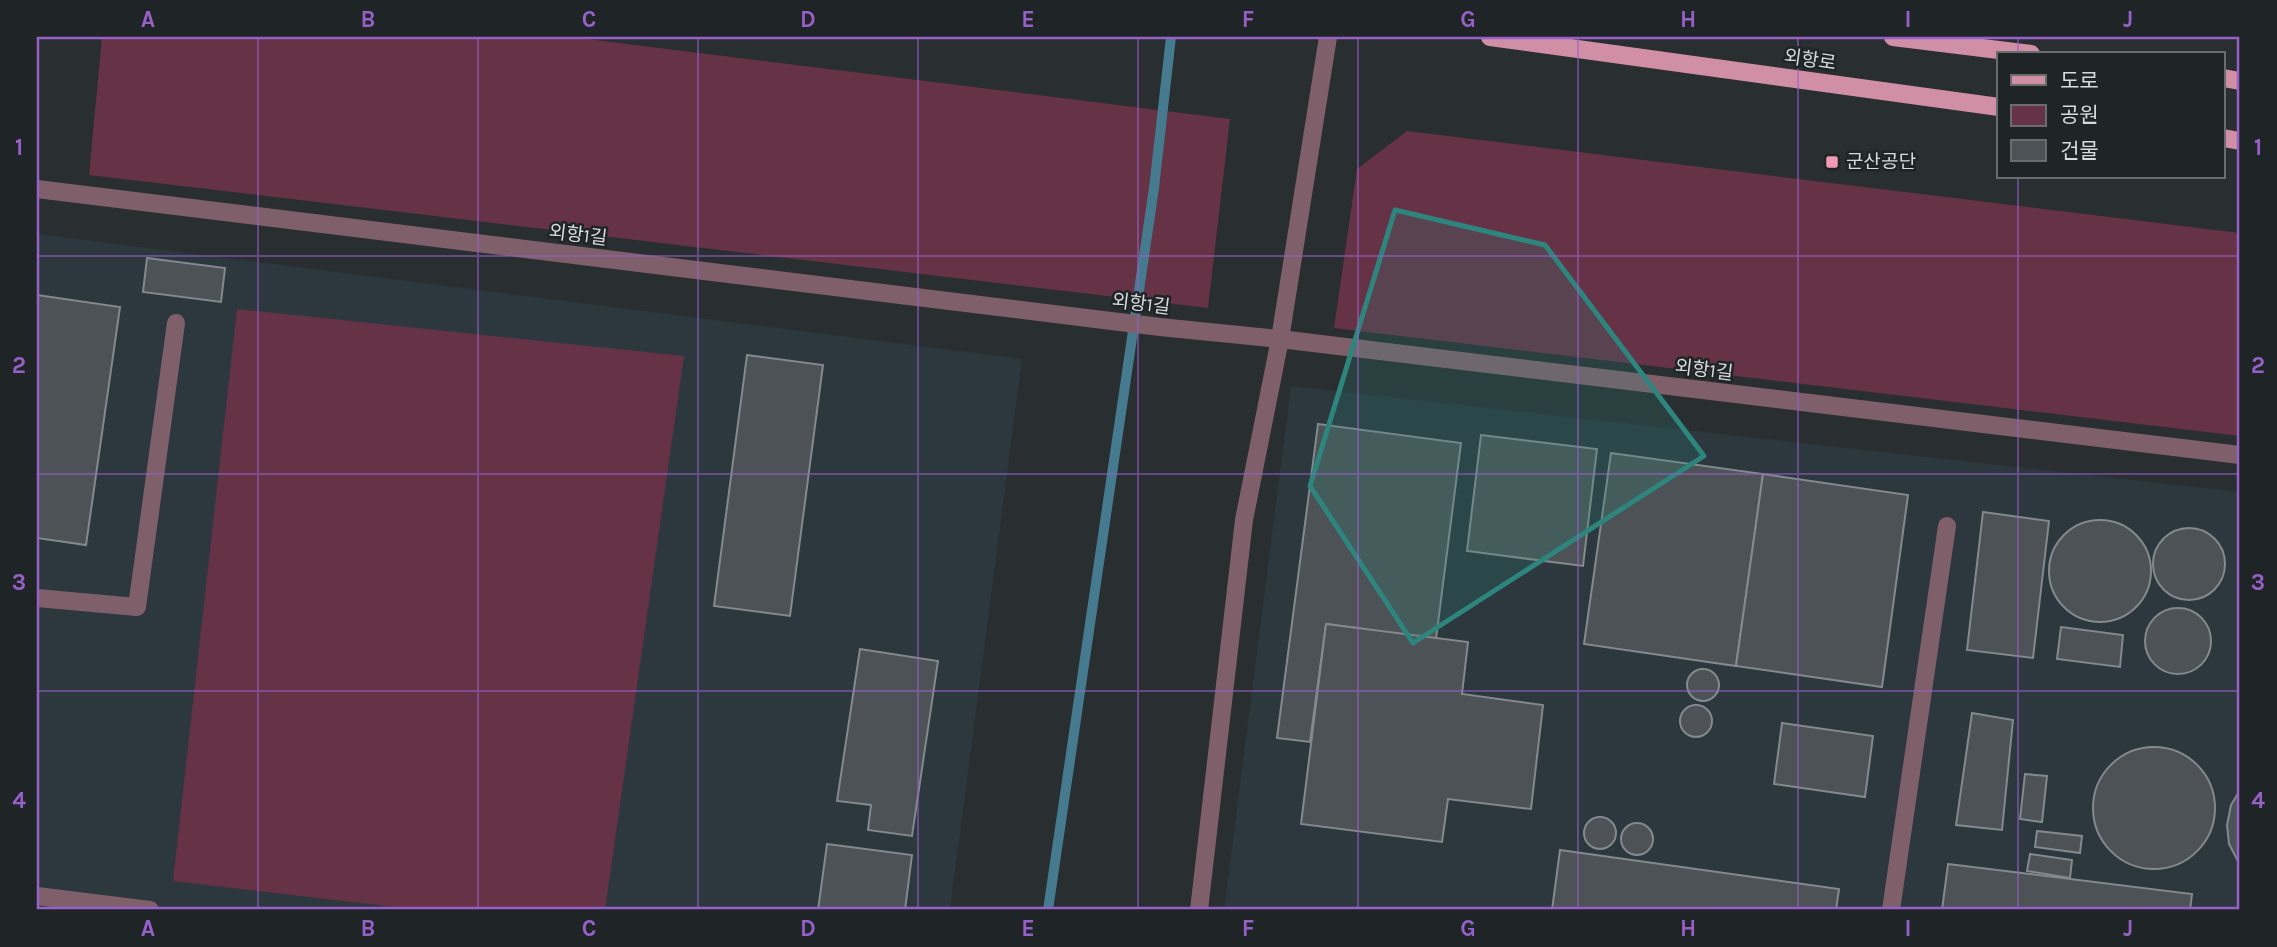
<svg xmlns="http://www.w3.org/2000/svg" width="2277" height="947" font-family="Karla,'Noto Sans KR',sans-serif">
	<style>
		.built { fill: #2c383e }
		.green { fill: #663245 }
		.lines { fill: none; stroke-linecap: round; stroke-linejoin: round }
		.stream { stroke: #467a8e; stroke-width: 10 }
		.building { fill: #4c5255; stroke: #83898d; stroke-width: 2 }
		.lane { stroke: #7f5f69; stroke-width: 18 }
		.primary { stroke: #d08fa4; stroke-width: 18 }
		.marked { fill: #2d857e; fill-opacity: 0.2; stroke: #2d857e; stroke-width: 5; stroke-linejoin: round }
		.grid { fill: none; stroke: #9760c8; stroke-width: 2; stroke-opacity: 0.55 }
		.poi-dot { fill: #f09ab7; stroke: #1f2427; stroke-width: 2.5 }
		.labels { text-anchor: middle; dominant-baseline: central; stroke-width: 5; stroke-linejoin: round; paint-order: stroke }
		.street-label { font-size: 19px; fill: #d7dadc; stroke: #1f2427 }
		.poi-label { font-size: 19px; fill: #d7dadc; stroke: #1f2427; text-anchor: start }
		.neatline { fill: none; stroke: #9760c8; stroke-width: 2.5 }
		.grid-label { font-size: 23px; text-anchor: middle; font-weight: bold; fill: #9760c8 }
	</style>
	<rect width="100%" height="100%" fill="#292e31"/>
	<!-- built -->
	<g class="built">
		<path d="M37 234 1022 359 950 910H37Z"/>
		<path d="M1291 386 2240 492V910H1224Z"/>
	</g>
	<!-- green -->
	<g class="green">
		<path d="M102 37H571L1230 119 1208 308 89 175Z"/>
		<path d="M1407 131 2240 233V436L1334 328 1357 169Z"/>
		<path d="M237 309 684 356 605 910H420L173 881Z"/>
	</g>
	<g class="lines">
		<!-- stream -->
		<path class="stream" d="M1048 910 1154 188 1171 37"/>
	</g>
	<!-- building -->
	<g class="building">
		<path d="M147 258 225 268 221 302 143 292Z"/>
		<path d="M37 295 120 307 86 545 37 538Z"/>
		<path d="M747 355 823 365 790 616 714 606Z"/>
		<path d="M1318 424 1461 443 1436 639 1326 624 1310 742 1277 738Z"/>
		<path d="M1481 435 1597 449 1583 566 1467 551Z"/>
		<path d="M1611 453 1763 474 1736 666 1584 644Z"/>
		<path d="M1763 474 1908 495 1882 687 1736 666Z"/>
		<path d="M1983 512 2049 521 2033 658 1967 650Z"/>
		<circle cx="2100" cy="571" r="51"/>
		<circle cx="2189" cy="564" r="36"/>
		<circle cx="2178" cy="641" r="33"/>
		<path d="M1326 624 1468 642 1462 694 1543 705 1531 809 1448 799 1442 842 1301 824Z"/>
		<path d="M2061 627 2123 635 2120 667 2057 659Z"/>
		<path d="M860 649 938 661 912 836 868 830 871 805 837 801Z"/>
		<circle cx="1703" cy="685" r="16"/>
		<circle cx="1696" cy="721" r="16"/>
		<path d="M1972 713 2013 720 2002 830 1956 825Z"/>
		<path d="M1782 723 1873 736 1865 797 1774 784Z"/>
		<circle cx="2154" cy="808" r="61"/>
		<path d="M2025 774 2047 776 2042 822 2020 819Z"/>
		<path d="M2240 790V865L2229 844 2227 825 2231 805Z"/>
		<circle cx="1600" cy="833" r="16"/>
		<circle cx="1637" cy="839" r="16"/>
		<path d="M2037 831 2082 836 2080 853 2035 847Z"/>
		<path d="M827 844 912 855 905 910H818Z"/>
		<path d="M1560 850 1839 889 1836 910H1552Z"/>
		<path d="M2030 854 2072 860 2070 878 2027 871Z"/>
		<path d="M1948 864 2192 894 2190 910H1942Z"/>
	</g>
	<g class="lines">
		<!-- lane -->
		<g class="lane">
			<path d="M37 189 1160 327 1280 339 2240 455"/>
			<path d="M37 598 137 607 176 323"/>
			<path d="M37 896 150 910"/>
			<path d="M1199 910 1244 520 1280 339 1328 37"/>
			<path d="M1891 910 1947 526"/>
		</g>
		<!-- primary -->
		<g class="primary">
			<path d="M1490 37 1999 107"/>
			<path d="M1893 37 2031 54"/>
			<path d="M2223 78 2240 81"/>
			<path d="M2223 138 2240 141"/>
		</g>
	</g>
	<!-- marked area -->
	<path class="marked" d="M1395 210 1545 245 1704 456 1413 643 1310 486Z"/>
	<!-- grid -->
	<path class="grid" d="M258 37V910M478 37V910M698 37V910M918 37V910M1138 37V910M1358 37V910M1578 37V910M1798 37V910M2018 37V54M2018 177V910M37 256H2240M37 474H2240M37 691H2240"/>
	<!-- markers -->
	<rect class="poi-dot" x="1825" y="155" width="14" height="14" rx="3.5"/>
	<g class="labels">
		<!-- street labels -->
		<g class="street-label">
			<text transform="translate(1810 60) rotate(8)">외항로</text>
			<text transform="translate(578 235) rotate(7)">외항1길</text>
			<text transform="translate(1141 304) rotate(7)">외항1길</text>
			<text transform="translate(1704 370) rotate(7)">외항1길</text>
		</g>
		<!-- poi labels -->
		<g class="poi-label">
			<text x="1846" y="162">군산공단</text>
		</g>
	</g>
	<!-- border -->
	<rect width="2277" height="947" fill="none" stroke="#1f2427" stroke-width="77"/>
	<!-- legend -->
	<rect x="1997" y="52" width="228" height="126" fill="#1f2427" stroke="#696d6f" stroke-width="2"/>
	<rect x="2011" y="75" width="35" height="10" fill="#d08fa4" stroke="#696d6f" stroke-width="2"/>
	<text x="2060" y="88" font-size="21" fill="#d7dadc">도로</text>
	<rect x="2011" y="105" width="35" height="21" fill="#663245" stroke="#696d6f" stroke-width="2"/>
	<text x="2060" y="122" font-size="21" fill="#d7dadc">공원</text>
	<rect x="2011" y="140" width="35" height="21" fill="#4c5255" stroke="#696d6f" stroke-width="2"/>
	<text x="2060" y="158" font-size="21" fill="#d7dadc">건물</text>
	<rect x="38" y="38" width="2200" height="870" class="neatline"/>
	<g class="grid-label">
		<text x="148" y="27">A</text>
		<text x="368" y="27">B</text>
		<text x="589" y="27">C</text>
		<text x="808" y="27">D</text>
		<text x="1028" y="27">E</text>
		<text x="1248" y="27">F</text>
		<text x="1468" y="27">G</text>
		<text x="1688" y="27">H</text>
		<text x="1908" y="27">I</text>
		<text x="2128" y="27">J</text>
		<text x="19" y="155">1</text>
		<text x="2258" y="155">1</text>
		<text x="19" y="373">2</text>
		<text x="2258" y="373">2</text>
		<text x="19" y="590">3</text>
		<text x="2258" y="590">3</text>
		<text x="19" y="808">4</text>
		<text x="2258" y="808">4</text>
		<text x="148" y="936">A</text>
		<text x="368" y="936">B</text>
		<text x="589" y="936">C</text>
		<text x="808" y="936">D</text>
		<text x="1028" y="936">E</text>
		<text x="1248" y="936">F</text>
		<text x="1468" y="936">G</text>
		<text x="1688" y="936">H</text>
		<text x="1908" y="936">I</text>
		<text x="2128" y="936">J</text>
	</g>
</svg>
